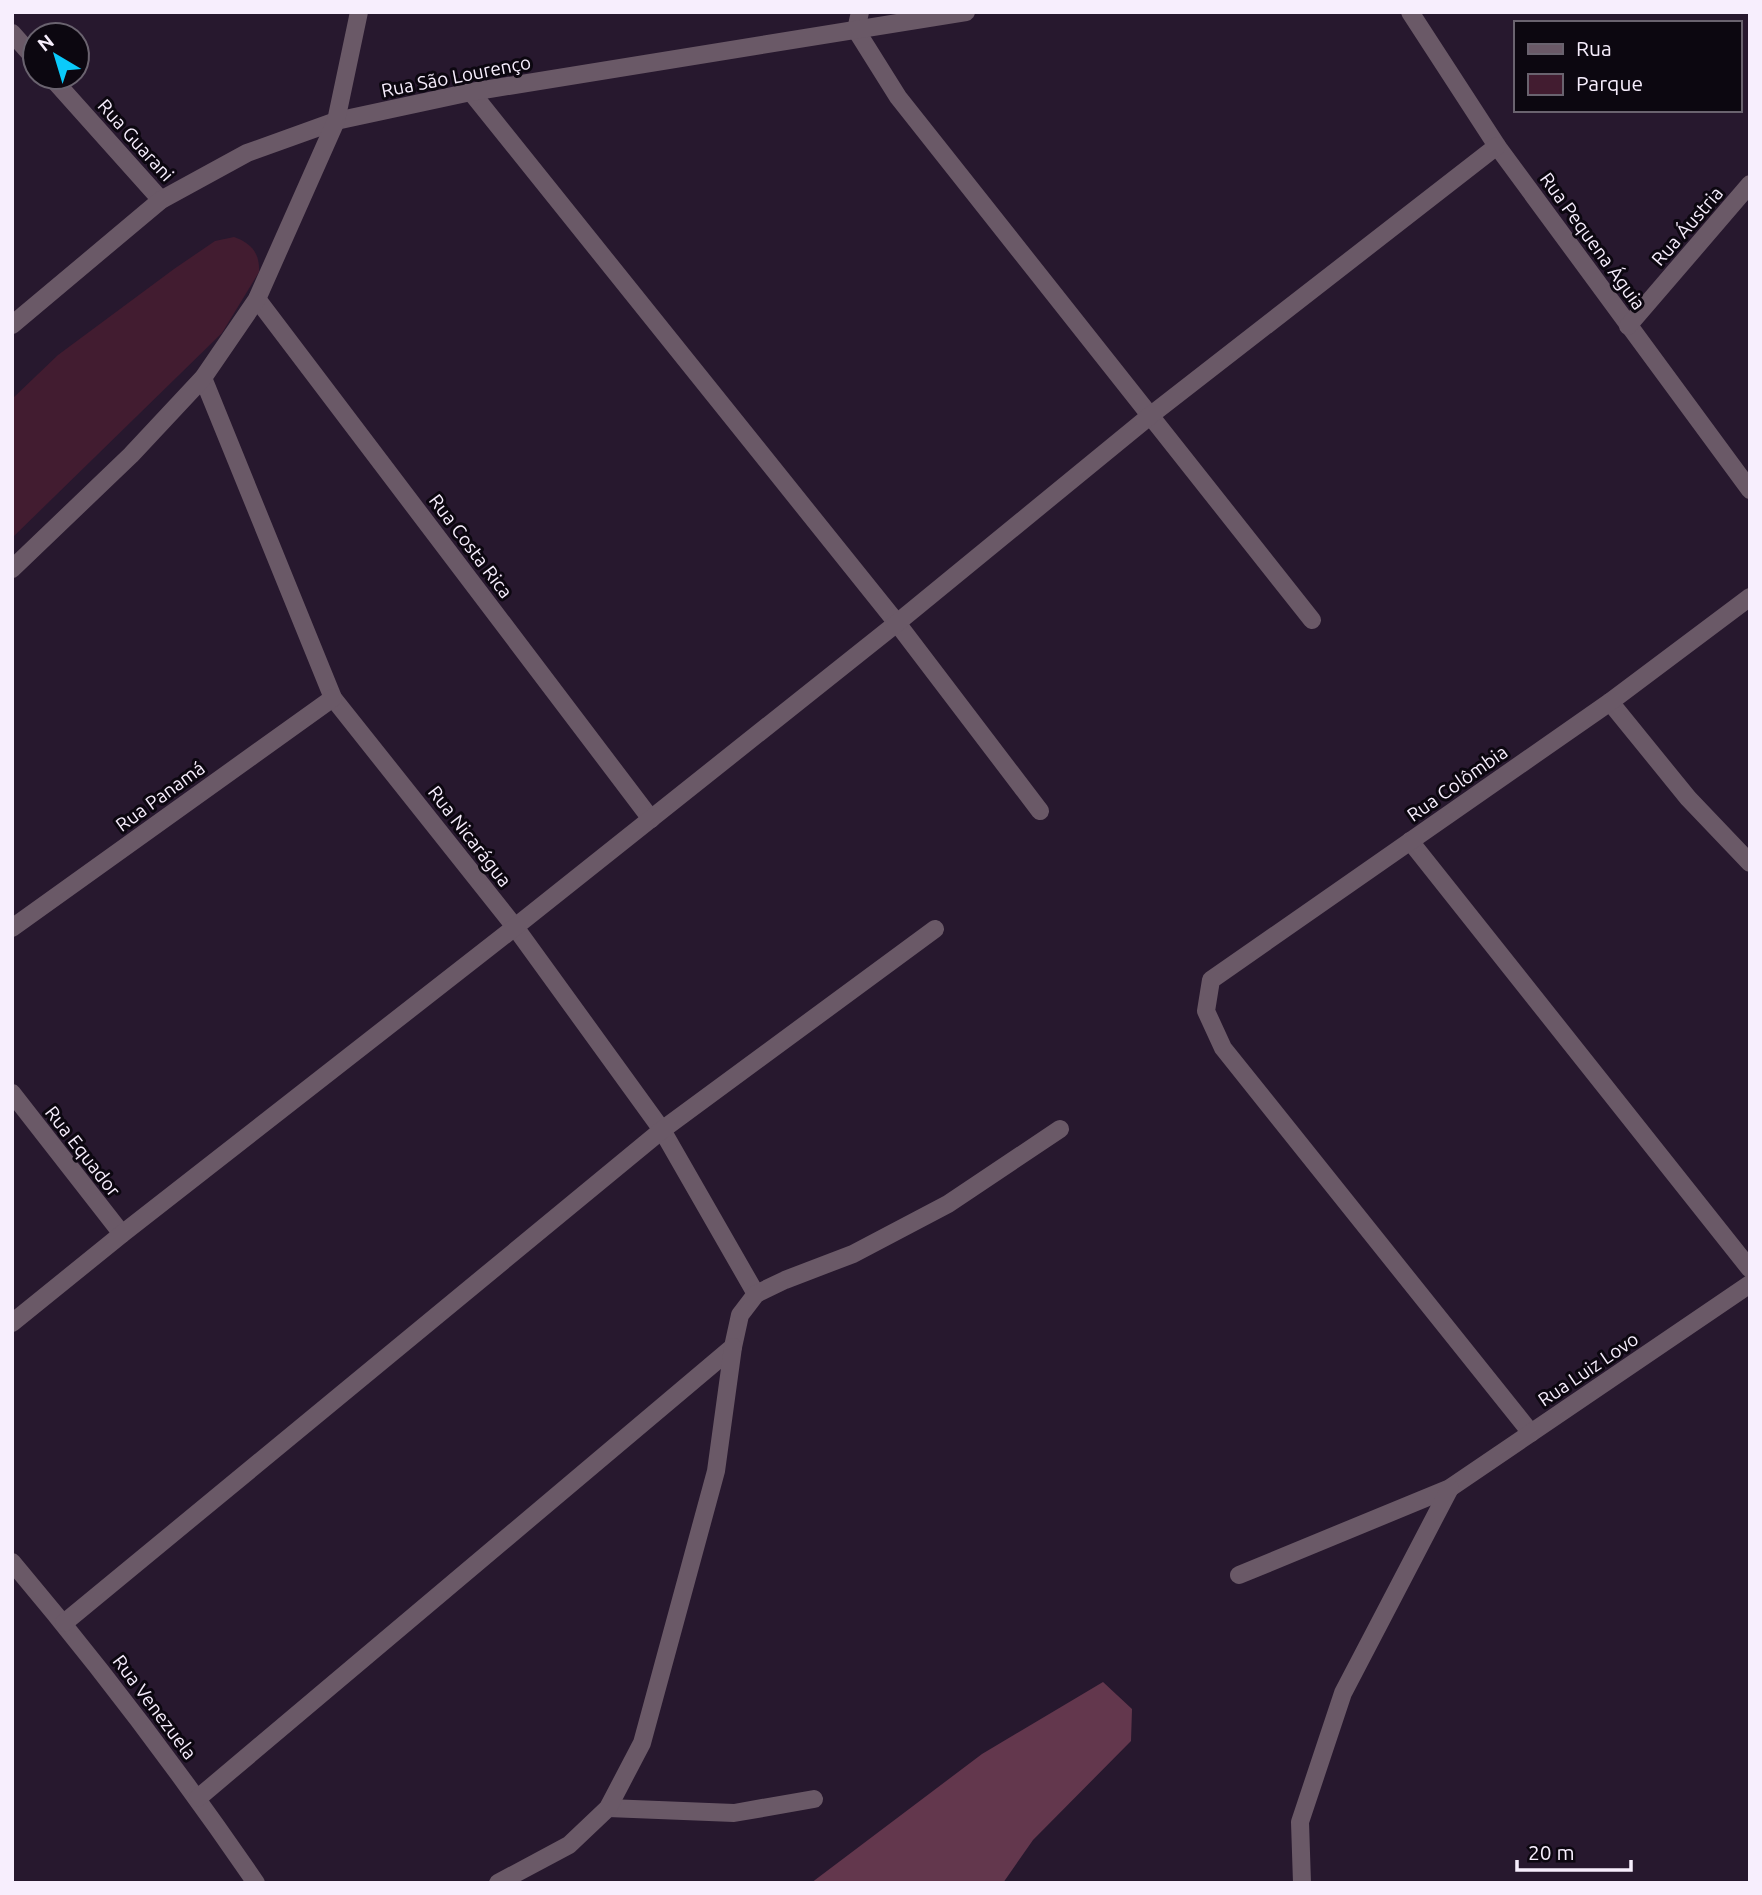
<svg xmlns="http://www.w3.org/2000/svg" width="1762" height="1895" font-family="Ubuntu,sans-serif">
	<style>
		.green { fill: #421c30 }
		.forest { fill: #63374d }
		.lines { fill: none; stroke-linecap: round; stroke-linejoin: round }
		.minor { stroke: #6a5967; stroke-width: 18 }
		.labels { text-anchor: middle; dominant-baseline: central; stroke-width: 6; stroke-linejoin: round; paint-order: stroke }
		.street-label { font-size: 19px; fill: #f7eefd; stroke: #0c0710 }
	</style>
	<rect width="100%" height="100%" fill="#27182e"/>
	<!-- green -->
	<path class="green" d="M234 237C251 243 260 253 259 272L222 333 12 538V399L58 355 174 269 215 241Z"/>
	<!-- forest -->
	<path class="forest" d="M1103 1682 1132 1709 1131 1741 1033 1840 1003 1883H811L982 1754Z"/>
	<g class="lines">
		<!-- minor -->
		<g class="minor">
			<path d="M860 12 856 30 898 97 1312 620"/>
			<path d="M1410 12 1497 146 1750 490"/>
			<path d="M12 33 35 59"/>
			<path d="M51 77 161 200"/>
			<path d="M471 92 897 623 1040 811"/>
			<path d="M257 299 651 819"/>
			<path d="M12 325 161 200 247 153 336 121 471 92 966 12"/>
			<path d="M1628 326 1750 184"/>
			<path d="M203 378 333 698 515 927 662 1130 756 1294"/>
			<path d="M12 569 131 455 203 378 257 299 336 121 359 12"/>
			<path d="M1610 702 1688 798 1750 863"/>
			<path d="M1410 841 1750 1269"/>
			<path d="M12 928 333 698"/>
			<path d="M12 1093 122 1234"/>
			<path d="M12 1323 122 1234 515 927 897 623 1151 415 1497 146"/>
			<path d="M1531 1433 1223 1048 1206 1011 1211 980 1610 702 1750 597"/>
			<path d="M12 1562C99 1665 180 1772 256 1883"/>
			<path d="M1239 1575 1450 1488 1750 1284"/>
			<path d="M64 1623 662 1130 935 929"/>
			<path d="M198 1798 733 1347 740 1315 756 1294 785 1280 853 1254 948 1204 1060 1129"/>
			<path d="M608 1808 734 1813 814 1799"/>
			<path d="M498 1883 569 1845 608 1808 642 1743 716 1471 733 1347"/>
			<path d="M1302 1883 1300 1822 1343 1693 1450 1488"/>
		</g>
	</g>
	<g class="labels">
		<!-- street labels -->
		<g class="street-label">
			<text transform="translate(456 76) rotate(-11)">Rua São Lourenço</text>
			<text transform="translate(136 140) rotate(48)">Rua Guarani</text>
			<text transform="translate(1687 226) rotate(-49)">Rua Áustria</text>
			<text transform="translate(1593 241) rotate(54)">Rua Pequena Águia</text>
			<text transform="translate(471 546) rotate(53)">Rua Costa Rica</text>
			<text transform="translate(1457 783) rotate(-35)">Rua Colômbia</text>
			<text transform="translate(160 796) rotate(-36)">Rua Panamá</text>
			<text transform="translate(470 836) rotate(52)">Rua Nicarágua</text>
			<text transform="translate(83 1151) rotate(52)">Rua Equador</text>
			<text transform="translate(1588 1369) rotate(-34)">Rua Luiz Lovo</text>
			<text transform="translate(155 1707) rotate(53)">Rua Venezuela</text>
		</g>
	</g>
	<!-- border -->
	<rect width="1762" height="1895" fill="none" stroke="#f7eefd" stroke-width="28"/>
	<!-- legend -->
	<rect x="1514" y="21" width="228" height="91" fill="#0c0710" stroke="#6a636f" stroke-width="2"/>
	<rect x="1528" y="44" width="35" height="10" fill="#6a5967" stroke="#6a636f" stroke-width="2"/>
	<text x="1576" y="56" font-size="21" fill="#f7eefd">Rua</text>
	<rect x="1528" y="74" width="35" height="21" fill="#421c30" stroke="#6a636f" stroke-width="2"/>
	<text x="1576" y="91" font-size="21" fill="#f7eefd">Parque</text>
	<!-- north arrow -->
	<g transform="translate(56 56) rotate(322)"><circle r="33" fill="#0c0710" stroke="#6a636f" stroke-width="2"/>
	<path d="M0-5L12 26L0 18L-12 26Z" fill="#0bcafa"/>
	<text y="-10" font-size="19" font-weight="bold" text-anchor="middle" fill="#f7eefd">N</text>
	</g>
	<!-- scale -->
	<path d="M1517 1860v10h114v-10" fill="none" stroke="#f7eefd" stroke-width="3.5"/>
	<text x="1528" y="1860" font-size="21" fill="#f7eefd" stroke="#0c0710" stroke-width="5" paint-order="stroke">20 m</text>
</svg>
